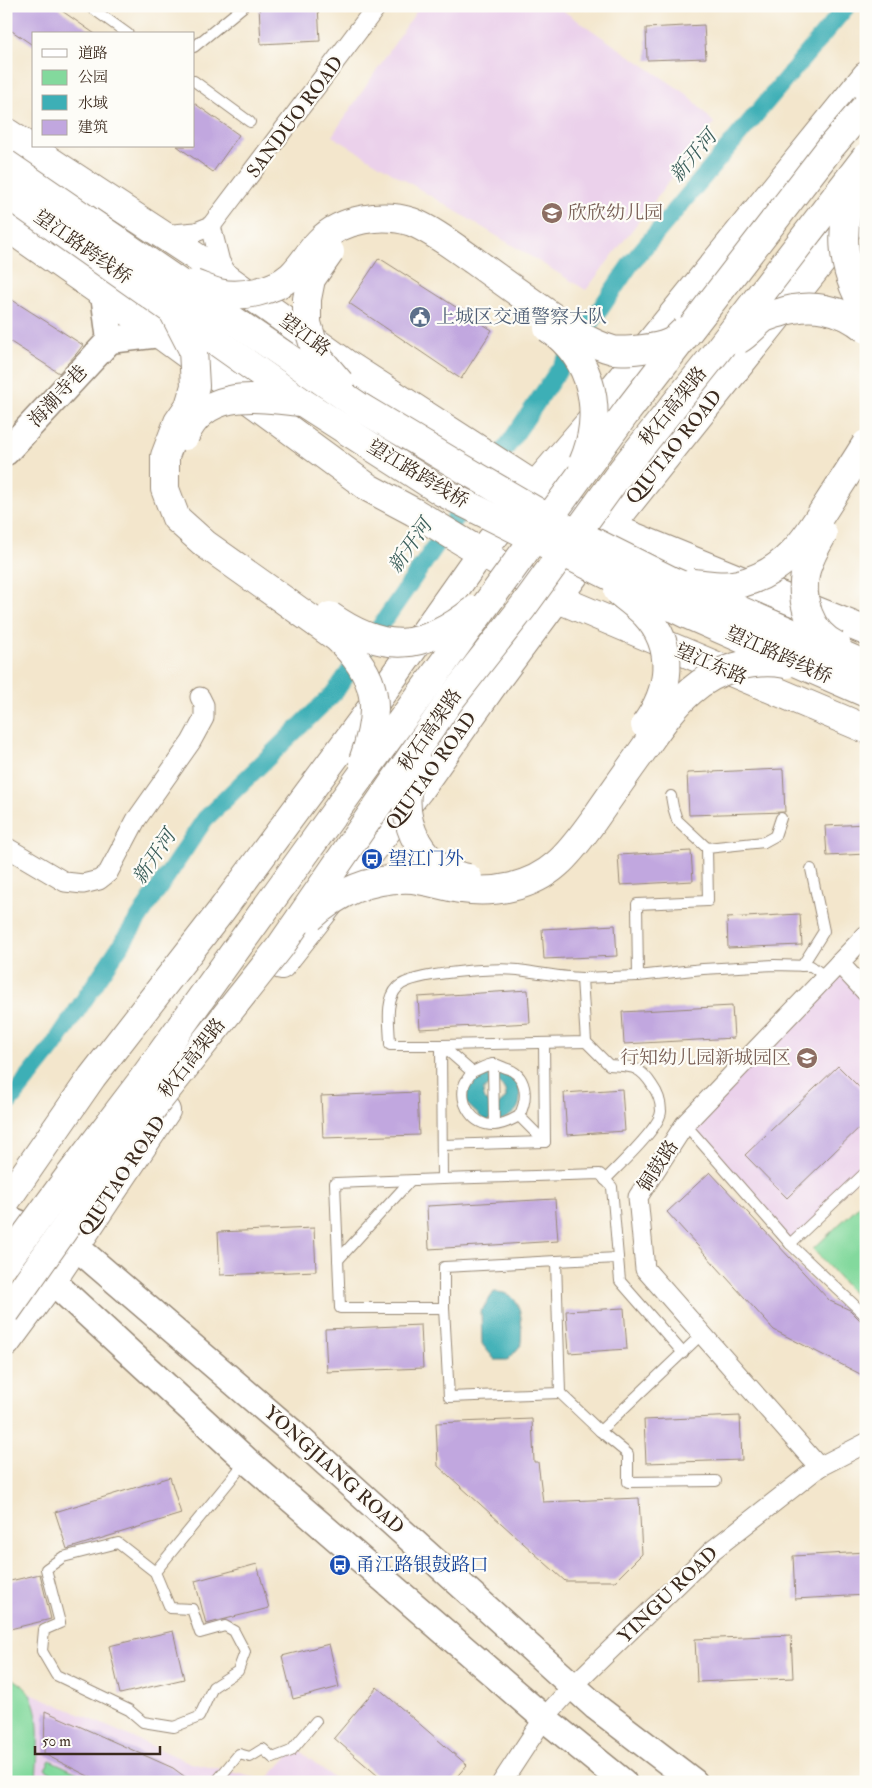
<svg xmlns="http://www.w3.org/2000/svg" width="872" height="1788" font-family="'IM FELL Double Pica','Noto Serif SC',serif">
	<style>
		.built { fill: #ebd1eb }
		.green { fill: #83d99d; stroke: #5f825e }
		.water { fill: #3dafb6; stroke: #3c6c6a }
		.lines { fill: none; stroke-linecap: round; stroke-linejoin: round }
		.canal { stroke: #3dafb6; stroke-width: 18 }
		.building { fill: #c1a7df }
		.lane-casing { stroke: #978875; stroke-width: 12 }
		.street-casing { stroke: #978875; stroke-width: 21 }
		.secondary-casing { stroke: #978875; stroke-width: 29 }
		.primary-casing { stroke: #978875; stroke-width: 30 }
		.lane { stroke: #fff; stroke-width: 10 }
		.street { stroke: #fff; stroke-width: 19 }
		.secondary { stroke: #fff; stroke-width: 26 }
		.primary { stroke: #fff; stroke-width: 28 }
		.highway-bridge-casing { stroke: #978875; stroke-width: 30; stroke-linecap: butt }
		.highway-bridge { stroke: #fff; stroke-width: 28 }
		.labels { text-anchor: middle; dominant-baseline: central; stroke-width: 4.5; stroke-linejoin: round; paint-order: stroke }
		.street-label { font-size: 19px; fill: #3b2a1e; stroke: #fdfcf7 }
		.education-label { font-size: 19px; fill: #785e54; stroke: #fdfcf7; text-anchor: start }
		.service-label { font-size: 19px; fill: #4e5e75; stroke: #fdfcf7; text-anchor: start }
		.transit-label { font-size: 19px; fill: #164399; stroke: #fdfcf7; text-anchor: start }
		.water-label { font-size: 20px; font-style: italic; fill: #3c5f5b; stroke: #fdfcf7 }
	</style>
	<rect width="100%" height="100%" fill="#fdfcf7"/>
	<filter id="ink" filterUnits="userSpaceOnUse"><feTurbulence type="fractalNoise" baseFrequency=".02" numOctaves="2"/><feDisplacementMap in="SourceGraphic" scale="10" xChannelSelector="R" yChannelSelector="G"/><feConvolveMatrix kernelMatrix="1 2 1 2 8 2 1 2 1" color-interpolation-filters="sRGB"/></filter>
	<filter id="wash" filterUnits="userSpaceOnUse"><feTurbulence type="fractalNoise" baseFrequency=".0096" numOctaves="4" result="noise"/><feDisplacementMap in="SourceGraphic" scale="20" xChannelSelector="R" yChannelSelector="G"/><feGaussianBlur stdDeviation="1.12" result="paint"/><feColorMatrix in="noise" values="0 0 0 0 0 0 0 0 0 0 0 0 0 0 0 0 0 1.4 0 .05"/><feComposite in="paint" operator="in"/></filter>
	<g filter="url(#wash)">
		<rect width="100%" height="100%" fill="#f3e6cc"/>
		<!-- built -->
		<g class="built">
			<path d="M420 6H556L688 95 714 123 586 290 332 136Z"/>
			<path d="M839 963 866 992V1172L790 1244 685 1124Z"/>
			<path d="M6 1682 191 1763 266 1780 296 1748 339 1782H6Z"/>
		</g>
		<!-- green -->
		<g class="green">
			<path d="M866 1199V1308L813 1249Z"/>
			<path d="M6 1677C49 1687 37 1750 36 1782H6Z"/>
			<path d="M50 1760 84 1776 81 1782H66L45 1769Z"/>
		</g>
		<!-- water -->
		<g class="water">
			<path d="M489 1067 490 1084 484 1089 483 1097 491 1105V1122L483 1119 467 1104C467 1083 469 1077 489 1067Z"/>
			<path d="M497 1067 518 1080C522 1105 522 1111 498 1122V1105L506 1098C506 1090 504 1087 497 1082Z"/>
			<path d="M494 1292C525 1291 522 1323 521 1345L508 1360H495L482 1344 481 1311Z"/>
		</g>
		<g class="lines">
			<!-- canal -->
			<path class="canal" d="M6 1106 52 1048 205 819 335 692 439 541 510 442 632 262 847 6"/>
		</g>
		<g id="blocks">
			<!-- building -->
			<g class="building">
				<path d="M6 6H55L95 34H34V46L6 27Z"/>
				<path d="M259 6H318L320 41 261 44Z"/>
				<path d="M704 25 706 58 647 60 646 28Z"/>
				<path d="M194 103 239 135 213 172 177 146H194Z"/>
				<path d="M379 258 492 330 461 379 349 303Z"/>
				<path d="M6 296 83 345 77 353 59 373 6 339Z"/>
				<path d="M783 769 785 812 689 815 687 773Z"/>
				<path d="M866 824V854L827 856 825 826Z"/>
				<path d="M691 851 693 881 620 885 618 855Z"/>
				<path d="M800 914 802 945 728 948 727 918Z"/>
				<path d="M615 925 617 956 544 959 542 929Z"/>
				<path d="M528 990 530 1023 420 1029 418 997Z"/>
				<path d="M732 1006 734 1038 624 1044 622 1012Z"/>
				<path d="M838 1066 866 1094V1121L787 1198 745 1155Z"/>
				<path d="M622 1089 625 1131 567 1135 564 1093Z"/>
				<path d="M417 1092 419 1135 323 1138 321 1096Z"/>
				<path d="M710 1172 830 1301 850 1310 866 1326V1377L774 1330 667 1212Z"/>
				<path d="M555 1199 558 1241 429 1249 427 1206Z"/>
				<path d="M314 1228 316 1271 220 1275 218 1232Z"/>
				<path d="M624 1308 627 1349 569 1353 566 1311Z"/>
				<path d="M421 1325 423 1368 327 1372 325 1329Z"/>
				<path d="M740 1416 742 1460 646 1463 644 1420Z"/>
				<path d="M532 1419 534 1462H538L543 1502 639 1498 642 1554 615 1581H565L438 1466 436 1423Z"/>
				<path d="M170 1477 181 1514 67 1549 55 1512Z"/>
				<path d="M866 1552V1595L795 1599 793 1556Z"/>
				<path d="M257 1564 269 1608 206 1624 195 1581Z"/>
				<path d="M40 1574 51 1619 6 1630V1582Z"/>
				<path d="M173 1631 184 1679 120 1694 109 1646Z"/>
				<path d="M791 1635 793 1678 697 1682 695 1639Z"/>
				<path d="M329 1644 339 1687 293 1699 282 1656Z"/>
				<path d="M377 1687 467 1765 452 1782H385L334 1738Z"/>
				<path d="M45 1711 173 1768 192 1782H100L44 1754Z"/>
			</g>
		</g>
	</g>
	<g filter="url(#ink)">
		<use href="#blocks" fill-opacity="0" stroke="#978875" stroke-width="1"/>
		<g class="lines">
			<!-- lane casing -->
			<g class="lane-casing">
				<g id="lane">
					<path d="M89 6 128 34"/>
					<path d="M194 47 244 6"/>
					<path d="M194 81 250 122"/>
					<path d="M671 796 673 807 677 820 707 848"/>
					<path d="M802 966 824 931 811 869"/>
					<path d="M638 976 703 969 774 965 811 966 826 977"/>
					<path d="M586 1042 609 1065C632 1067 639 1065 652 1085 657 1092 661 1102 661 1111 661 1127 618 1166 605 1180"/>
					<path d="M493 1064 494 1125"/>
					<path d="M472 1072C469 1077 465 1081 464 1086 460 1105 473 1125 493 1125 502 1125 512 1120 519 1116"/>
					<path d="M685 1124 790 1244 866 1172"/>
					<path d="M545 1142 519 1116C529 1097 527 1074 505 1068 502 1067 497 1064 494 1064 487 1064 478 1070 472 1072L441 1045H390C390 1027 384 1001 398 987 413 972 497 968 518 970 540 973 561 977 582 978"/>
					<path d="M442 1145 545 1142 544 1043"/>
					<path d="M442 1179 600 1174 612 1187 620 1281 683 1353"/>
					<path d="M790 1244 866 1316"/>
					<path d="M338 1260 410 1181"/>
					<path d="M556 1261 618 1258"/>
					<path d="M444 1308 449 1397 560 1393"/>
					<path d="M702 1334 600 1431 560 1393 556 1261 444 1267V1308H340L335 1183 442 1179 441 1045 586 1042 582 978 638 976 637 904 708 901 707 848 764 842 775 836 781 818"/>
					<path d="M600 1431 628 1454V1482L716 1481"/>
					<path d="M155 1572 170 1608 192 1609 200 1633 225 1626 234 1631 245 1652 238 1671 213 1687 199 1717 174 1727 143 1722 129 1710 56 1675 42 1651 44 1630 60 1623 46 1569 63 1557 118 1543 155 1572 246 1461"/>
					<path d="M216 1782 239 1754 250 1757 263 1749 273 1758 291 1751 316 1721"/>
				</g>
			</g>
			<!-- street casing -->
			<g class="street-casing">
				<g id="street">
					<path d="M211 226 220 262 229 277"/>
					<path d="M162 235 196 232 211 226 377 6"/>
					<path d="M6 847 65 882 83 884 99 880 108 873 136 820 191 742 204 718V705L200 697"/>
					<path d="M839 963 866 992"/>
					<path d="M819 1467 645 1269 638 1197 685 1124 866 935"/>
					<path d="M502 1782 544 1718 573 1686 713 1550 819 1467 866 1443"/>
				</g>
			</g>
			<!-- secondary casing -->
			<g class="secondary-casing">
				<g id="secondary">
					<path d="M104 294 110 340"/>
					<path d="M6 452 110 340 160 334"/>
					<path d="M6 1218 75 1246 292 1432 596 1707 694 1782"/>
					<path d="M6 1248 52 1281 246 1460 544 1718 623 1782"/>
				</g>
			</g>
			<!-- primary casing -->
			<g class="primary-casing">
				<g id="primary">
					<path d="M6 132 207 264 345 363 535 486 610 527 866 631"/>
					<path d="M6 226 136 317 369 488 414 512 556 598 866 729"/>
					<path d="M281 965 419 790 493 685 610 527 866 206"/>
					<path d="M6 1201 92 1077 221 911 372 707 480 554 535 486 591 421 615 386 866 76"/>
					<path d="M6 1343 52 1281 166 1111"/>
				</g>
			</g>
			<!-- lane -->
			<use href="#lane" class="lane"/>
			<!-- street -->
			<use href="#street" class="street"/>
			<!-- secondary -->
			<use href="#secondary" class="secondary"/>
			<!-- primary -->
			<use href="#primary" class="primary"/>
			<!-- highway-bridge casing -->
			<g class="highway-bridge-casing">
				<g id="highway-bridge">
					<path d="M6 164 360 407 457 465 558 524 670 580 866 665"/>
					<path d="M855 178C840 225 838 266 866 310"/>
					<path d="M6 193 302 402 442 492 686 614 866 693"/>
					<path d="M330 252 311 279 307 299V323L317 356 340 383"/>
					<path d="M194 284C202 287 211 291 219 293 241 298 274 291 291 276 302 266 309 252 320 241 341 219 383 212 412 222 434 231 454 247 473 260 499 279 524 297 550 315 569 329 590 344 613 350 625 352 659 348 669 343 675 341 679 335 684 331"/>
					<path d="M174 313 193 350 195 386 189 406 178 422 165 456V489L176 518 205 544 336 637C379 676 382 709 363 761"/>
					<path d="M548 328C594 359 604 414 583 463"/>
					<path d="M738 340C748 334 755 325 764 318 769 316 774 314 779 313 810 302 841 308 866 329"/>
					<path d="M185 436C206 387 259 398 301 402"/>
					<path d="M823 534C816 546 810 557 806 570 799 599 809 633 837 646"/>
					<path d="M693 583C707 584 724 588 738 584 784 573 803 543 827 505 840 485 853 465 866 444"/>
					<path d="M618 591C627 599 637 606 645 614 677 648 670 691 645 725"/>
					<path d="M330 616C384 654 423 651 474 610"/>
					<path d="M416 761C413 767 410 773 409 779 399 824 421 869 468 878"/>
					<path d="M310 918C339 891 373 877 413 879 430 881 445 887 461 889 494 894 531 887 557 864 571 852 582 836 593 821 609 798 625 775 641 753 656 732 671 708 691 691 716 669 753 658 786 664"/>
					<path d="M6 1262 67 1179 140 1083 350 791 628 410 830 148 866 106"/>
					<path d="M6 1312 94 1187 158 1101 280 947 451 699 523 607 623 469 718 350 866 157"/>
				</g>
			</g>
			<!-- highway-bridge -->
			<use href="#highway-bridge" class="highway-bridge"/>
		</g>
	</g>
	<!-- icons -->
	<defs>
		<g id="school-disc" transform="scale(1.125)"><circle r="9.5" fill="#8d6e63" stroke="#fdfcf7"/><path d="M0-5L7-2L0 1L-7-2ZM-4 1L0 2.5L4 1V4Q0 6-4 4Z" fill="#fff"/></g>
		<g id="civic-disc" transform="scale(1.125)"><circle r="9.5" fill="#5c6f8a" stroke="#fdfcf7"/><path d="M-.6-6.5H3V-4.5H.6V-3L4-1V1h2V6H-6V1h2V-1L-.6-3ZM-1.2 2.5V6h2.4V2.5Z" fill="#fff"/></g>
		<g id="bus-disc" transform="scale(1.125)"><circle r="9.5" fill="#1a4fb4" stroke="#fdfcf7"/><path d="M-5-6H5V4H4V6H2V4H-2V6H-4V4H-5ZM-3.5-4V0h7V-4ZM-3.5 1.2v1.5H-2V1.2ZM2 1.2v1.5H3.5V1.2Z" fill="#fff"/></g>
	</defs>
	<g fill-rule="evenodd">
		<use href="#school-disc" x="552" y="213"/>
		<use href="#civic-disc" x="420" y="317"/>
		<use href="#bus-disc" x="372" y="859"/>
		<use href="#school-disc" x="807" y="1058"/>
		<use href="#bus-disc" x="340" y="1565"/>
	</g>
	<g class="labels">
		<!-- street labels -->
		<g class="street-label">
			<text transform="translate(295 117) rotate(-53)">SANDUO ROAD</text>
			<text transform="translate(83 247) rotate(35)">望江路跨线桥</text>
			<text transform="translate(305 335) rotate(36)">望江路</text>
			<text transform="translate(58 396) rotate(-47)">海潮寺巷</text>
			<text transform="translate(673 406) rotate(-51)">秋石高架路</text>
			<text transform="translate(674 447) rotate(-51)">QIUTAO ROAD</text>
			<text transform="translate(418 474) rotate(31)">望江路跨线桥</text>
			<text transform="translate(779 655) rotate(24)">望江路跨线桥</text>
			<text transform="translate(711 664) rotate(23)">望江东路</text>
			<text transform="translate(430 730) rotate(-55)">秋石高架路</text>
			<text transform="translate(431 771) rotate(-54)">QIUTAO ROAD</text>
			<text transform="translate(192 1058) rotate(-52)">秋石高架路</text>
			<text transform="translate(658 1166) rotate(-57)">铜鼓路</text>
			<text transform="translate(122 1176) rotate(-56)">QIUTAO ROAD</text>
			<text transform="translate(334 1470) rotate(42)">YONGJIANG ROAD</text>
			<text transform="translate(668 1595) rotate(-44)">YINGU ROAD</text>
		</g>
		<!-- education labels -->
		<g class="education-label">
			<text x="568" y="213">欣欣幼儿园</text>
			<text x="791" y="1058" text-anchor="end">行知幼儿园新城园区</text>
		</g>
		<!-- service labels -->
		<g class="service-label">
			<text x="436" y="317">上城区交通警察大队</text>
		</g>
		<!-- transit labels -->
		<g class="transit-label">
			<text x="388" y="859">望江门外</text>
			<text x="356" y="1565">甬江路银鼓路口</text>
		</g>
		<!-- water labels -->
		<g class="water-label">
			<text transform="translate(693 156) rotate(-50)">新开河</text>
			<text transform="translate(410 546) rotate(-55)">新开河</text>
			<text transform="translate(154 857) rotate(-56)">新开河</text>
		</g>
	</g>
	<!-- margin -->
	<rect width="872" height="1788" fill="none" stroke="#fdfcf7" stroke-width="25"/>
	<!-- legend -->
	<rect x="32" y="32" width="162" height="115" fill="#fdfcf7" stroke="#afa8a0"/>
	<rect x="42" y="49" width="25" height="8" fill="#ffffff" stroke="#afa8a0"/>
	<text x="78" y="58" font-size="15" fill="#3b2a1e">道路</text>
	<rect x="42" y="70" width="25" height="15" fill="#83d99d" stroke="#afa8a0"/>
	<text x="78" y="82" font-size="15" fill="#3b2a1e">公园</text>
	<rect x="42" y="95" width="25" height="15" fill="#3dafb6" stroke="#afa8a0"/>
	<text x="78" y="108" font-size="15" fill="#3b2a1e">水域</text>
	<rect x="42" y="120" width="25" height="15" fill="#c1a7df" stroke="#afa8a0"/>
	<text x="78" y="132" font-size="15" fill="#3b2a1e">建筑</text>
	<!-- scale -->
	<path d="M35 1746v8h125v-8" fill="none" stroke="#3b2a1e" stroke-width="2.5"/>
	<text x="42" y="1746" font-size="15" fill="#3b2a1e" stroke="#fdfcf7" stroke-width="4" paint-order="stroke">50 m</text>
</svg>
